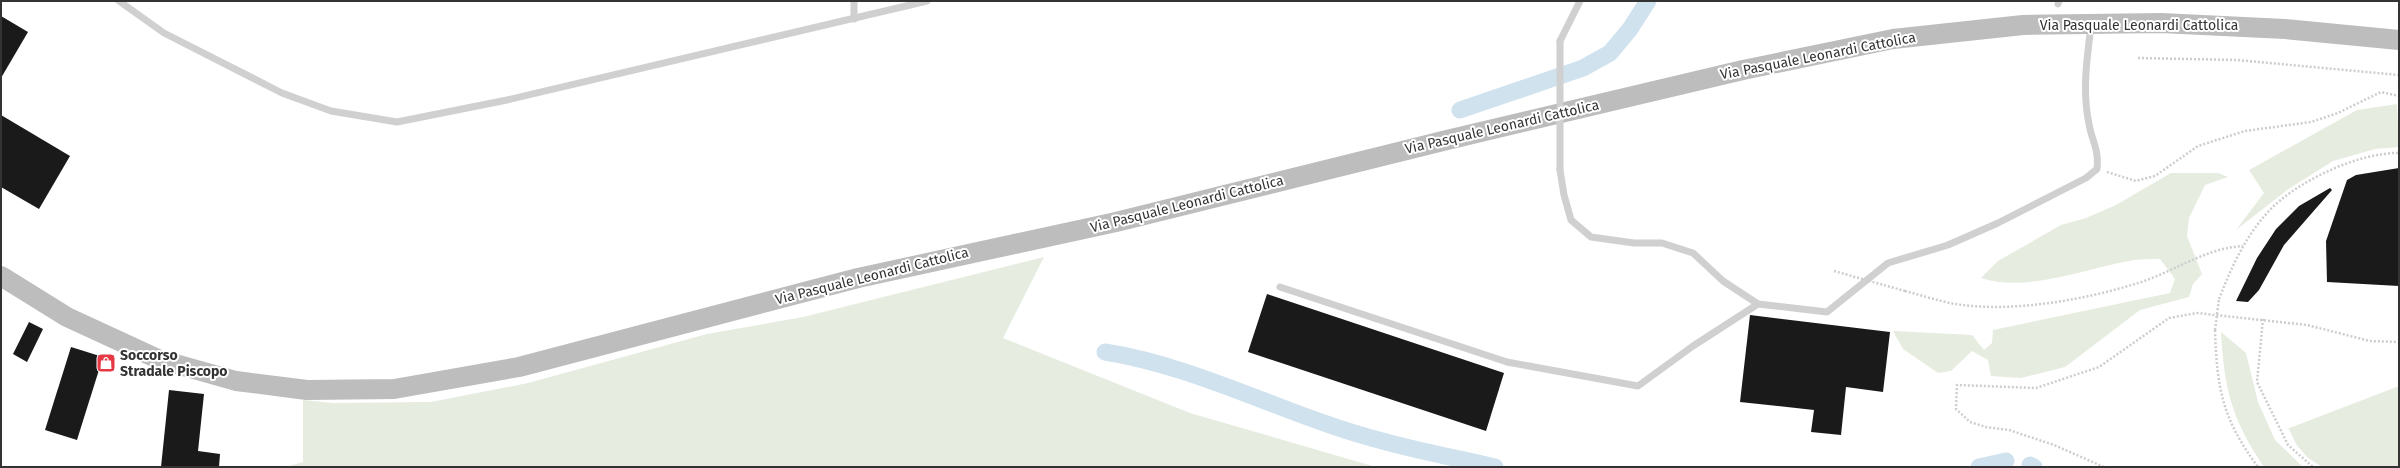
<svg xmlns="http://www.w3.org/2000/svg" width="2400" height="468" font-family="'Fira Sans',sans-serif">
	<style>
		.green { fill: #e6ecdf }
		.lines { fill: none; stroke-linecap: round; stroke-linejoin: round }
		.canal { stroke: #cfe2ee; stroke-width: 17 }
		.building { fill: #1a1a1a }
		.path { stroke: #cdcdcd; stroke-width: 2.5; stroke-dasharray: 2 2; stroke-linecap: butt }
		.lane { stroke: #d0d0d0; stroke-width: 7 }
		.secondary { stroke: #bdbdbd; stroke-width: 20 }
		.path-bridge { stroke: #cdcdcd; stroke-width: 2.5; stroke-dasharray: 2 2; stroke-linecap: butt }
		.lane-bridge { stroke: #d0d0d0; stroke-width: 7 }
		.labels { text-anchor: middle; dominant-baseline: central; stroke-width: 4; stroke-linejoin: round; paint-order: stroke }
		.street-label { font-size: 14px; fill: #333; stroke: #fff }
		.poi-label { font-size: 14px; font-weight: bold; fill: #333; stroke: #fff; text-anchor: start }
	</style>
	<rect width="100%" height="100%" fill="#fff"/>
	<!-- green -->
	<g class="green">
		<path d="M2397 104 2399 147 2375 149 2333 161 2287 190 2236 230 2264 193 2249 170 2357 110Z"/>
		<path d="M2171 173H2218L2228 177 2205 185 2189 218 2187 236 2202 274 2193 284 2189 297 2140 310 2065 367 2021 378 1991 376 1988 360 1972 351 1951 371 1938 373 1903 349 1893 331 1972 335 1984 350 1992 343 1993 330 2170 293 2175 279 2160 259C2150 259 2139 259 2129 261 2083 269 2027 293 1981 278L1998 261 2061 225 2086 218 2116 205Z"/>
		<path d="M1044 257 1003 338 1190 413 1376 467H286L303 462V400L333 403 431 402 528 383 707 334 803 317Z"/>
		<path d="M2221 332 2246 353 2258 402 2275 440 2303 467H2264C2232 420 2224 389 2221 332Z"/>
		<path d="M2399 386V467H2322L2307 457 2296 444 2289 429H2287Z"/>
	</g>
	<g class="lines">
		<!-- canal -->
		<g class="canal">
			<path d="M1460 110 1583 68 1610 53 1630 29 1648 1"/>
			<path d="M1105 352C1181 364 1252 398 1324 423 1379 443 1438 454 1495 467"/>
			<path d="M2030 465 2034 467"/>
			<path d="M1979 467 2006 461"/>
		</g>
	</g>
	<!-- building -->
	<g class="building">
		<path d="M1 16 28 32 1 78Z"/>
		<path d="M1 115 70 156 39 209 1 187Z"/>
		<path d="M2399 168V286L2327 282 2326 241 2347 180 2356 175Z"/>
		<path d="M2330 188 2332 190 2284 245 2259 290 2248 302 2236 301 2257 258 2276 229 2299 206Z"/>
		<path d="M1267 294 1504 373 1486 431 1248 352Z"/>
		<path d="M1750 315 1890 332 1883 392 1846 387 1841 435 1811 432 1814 410 1740 402Z"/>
		<path d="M29 322 43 329 27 362 13 354Z"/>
		<path d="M71 347 103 357 77 440 45 430Z"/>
		<path d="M169 390 204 394 198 451 220 454 219 467H161Z"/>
	</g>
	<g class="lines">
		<!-- path -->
		<g class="path">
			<path d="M2138 58 2237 60 2399 75"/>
			<path d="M2107 172 2136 181 2155 176 2198 146 2245 131 2311 122 2338 113 2381 92 2399 96"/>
			<path d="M1905 291C1921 295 1938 301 1955 304 2012 313 2084 300 2138 283 2174 272 2205 248 2243 246"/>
			<path d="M2219 299C2231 268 2245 237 2268 212 2295 182 2359 152 2399 153"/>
			<path d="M2263 319 2257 382 2288 445 2313 467"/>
			<path d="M2215 330C2217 389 2222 418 2258 467"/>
			<path d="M2104 467 2054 445 2009 430 1986 427 1970 422 1956 409 1957 385 2036 388 2099 367 2169 318 2197 313 2307 325 2370 341 2399 342"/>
		</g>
		<!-- lane -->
		<g class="lane">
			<path d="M119 1 164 33 282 93 331 111 397 122 507 100 927 1"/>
			<path d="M854 1V19"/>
			<path d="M2058 4 2059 1"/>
			<path d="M1560 41 1580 1"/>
			<path d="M1560 170 1564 195 1571 220 1591 237 1634 243H1662L1693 253 1723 281 1758 304 1827 312 1888 263 1948 245 1998 223 2086 178 2097 169C2099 148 2092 142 2089 124 2082 91 2087 58 2091 26"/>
			<path d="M1280 287 1507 362 1638 386 1693 346 1758 304"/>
		</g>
		<!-- secondary -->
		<path class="secondary" d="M1 276 67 317 158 359 236 381 307 390 394 389 519 367 858 278 1116 222 1447 140 1743 70 1893 39 2023 25 2161 23 2285 29 2399 40"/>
		<!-- path-bridge -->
		<g class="path-bridge">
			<path d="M1834 271 1905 291"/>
			<path d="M2215 330 2219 299"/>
		</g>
		<!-- lane-bridge -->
		<path class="lane-bridge" d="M1560 41V170"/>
	</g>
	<!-- icons -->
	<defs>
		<g id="shop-square" transform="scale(1)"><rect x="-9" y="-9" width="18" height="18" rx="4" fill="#e63946" stroke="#fff"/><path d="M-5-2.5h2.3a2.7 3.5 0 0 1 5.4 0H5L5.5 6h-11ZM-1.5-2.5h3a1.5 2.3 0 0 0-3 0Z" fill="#fff"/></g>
	</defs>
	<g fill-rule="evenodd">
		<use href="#shop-square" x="106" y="363"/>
	</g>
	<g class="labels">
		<!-- street labels -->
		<g class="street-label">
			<text x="2139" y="25">Via Pasquale Leonardi Cattolica</text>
			<text transform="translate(1818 56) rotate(-11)">Via Pasquale Leonardi Cattolica</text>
			<text transform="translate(1502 127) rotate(-13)">Via Pasquale Leonardi Cattolica</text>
			<text transform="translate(1187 204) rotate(-14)">Via Pasquale Leonardi Cattolica</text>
			<text transform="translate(872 276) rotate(-14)">Via Pasquale Leonardi Cattolica</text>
		</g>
		<!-- poi labels -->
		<g class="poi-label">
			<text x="120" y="355">Soccorso<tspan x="120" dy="16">Stradale Piscopo</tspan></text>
		</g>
	</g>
	<!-- border -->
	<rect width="2400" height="468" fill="none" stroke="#333333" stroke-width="4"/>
</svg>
